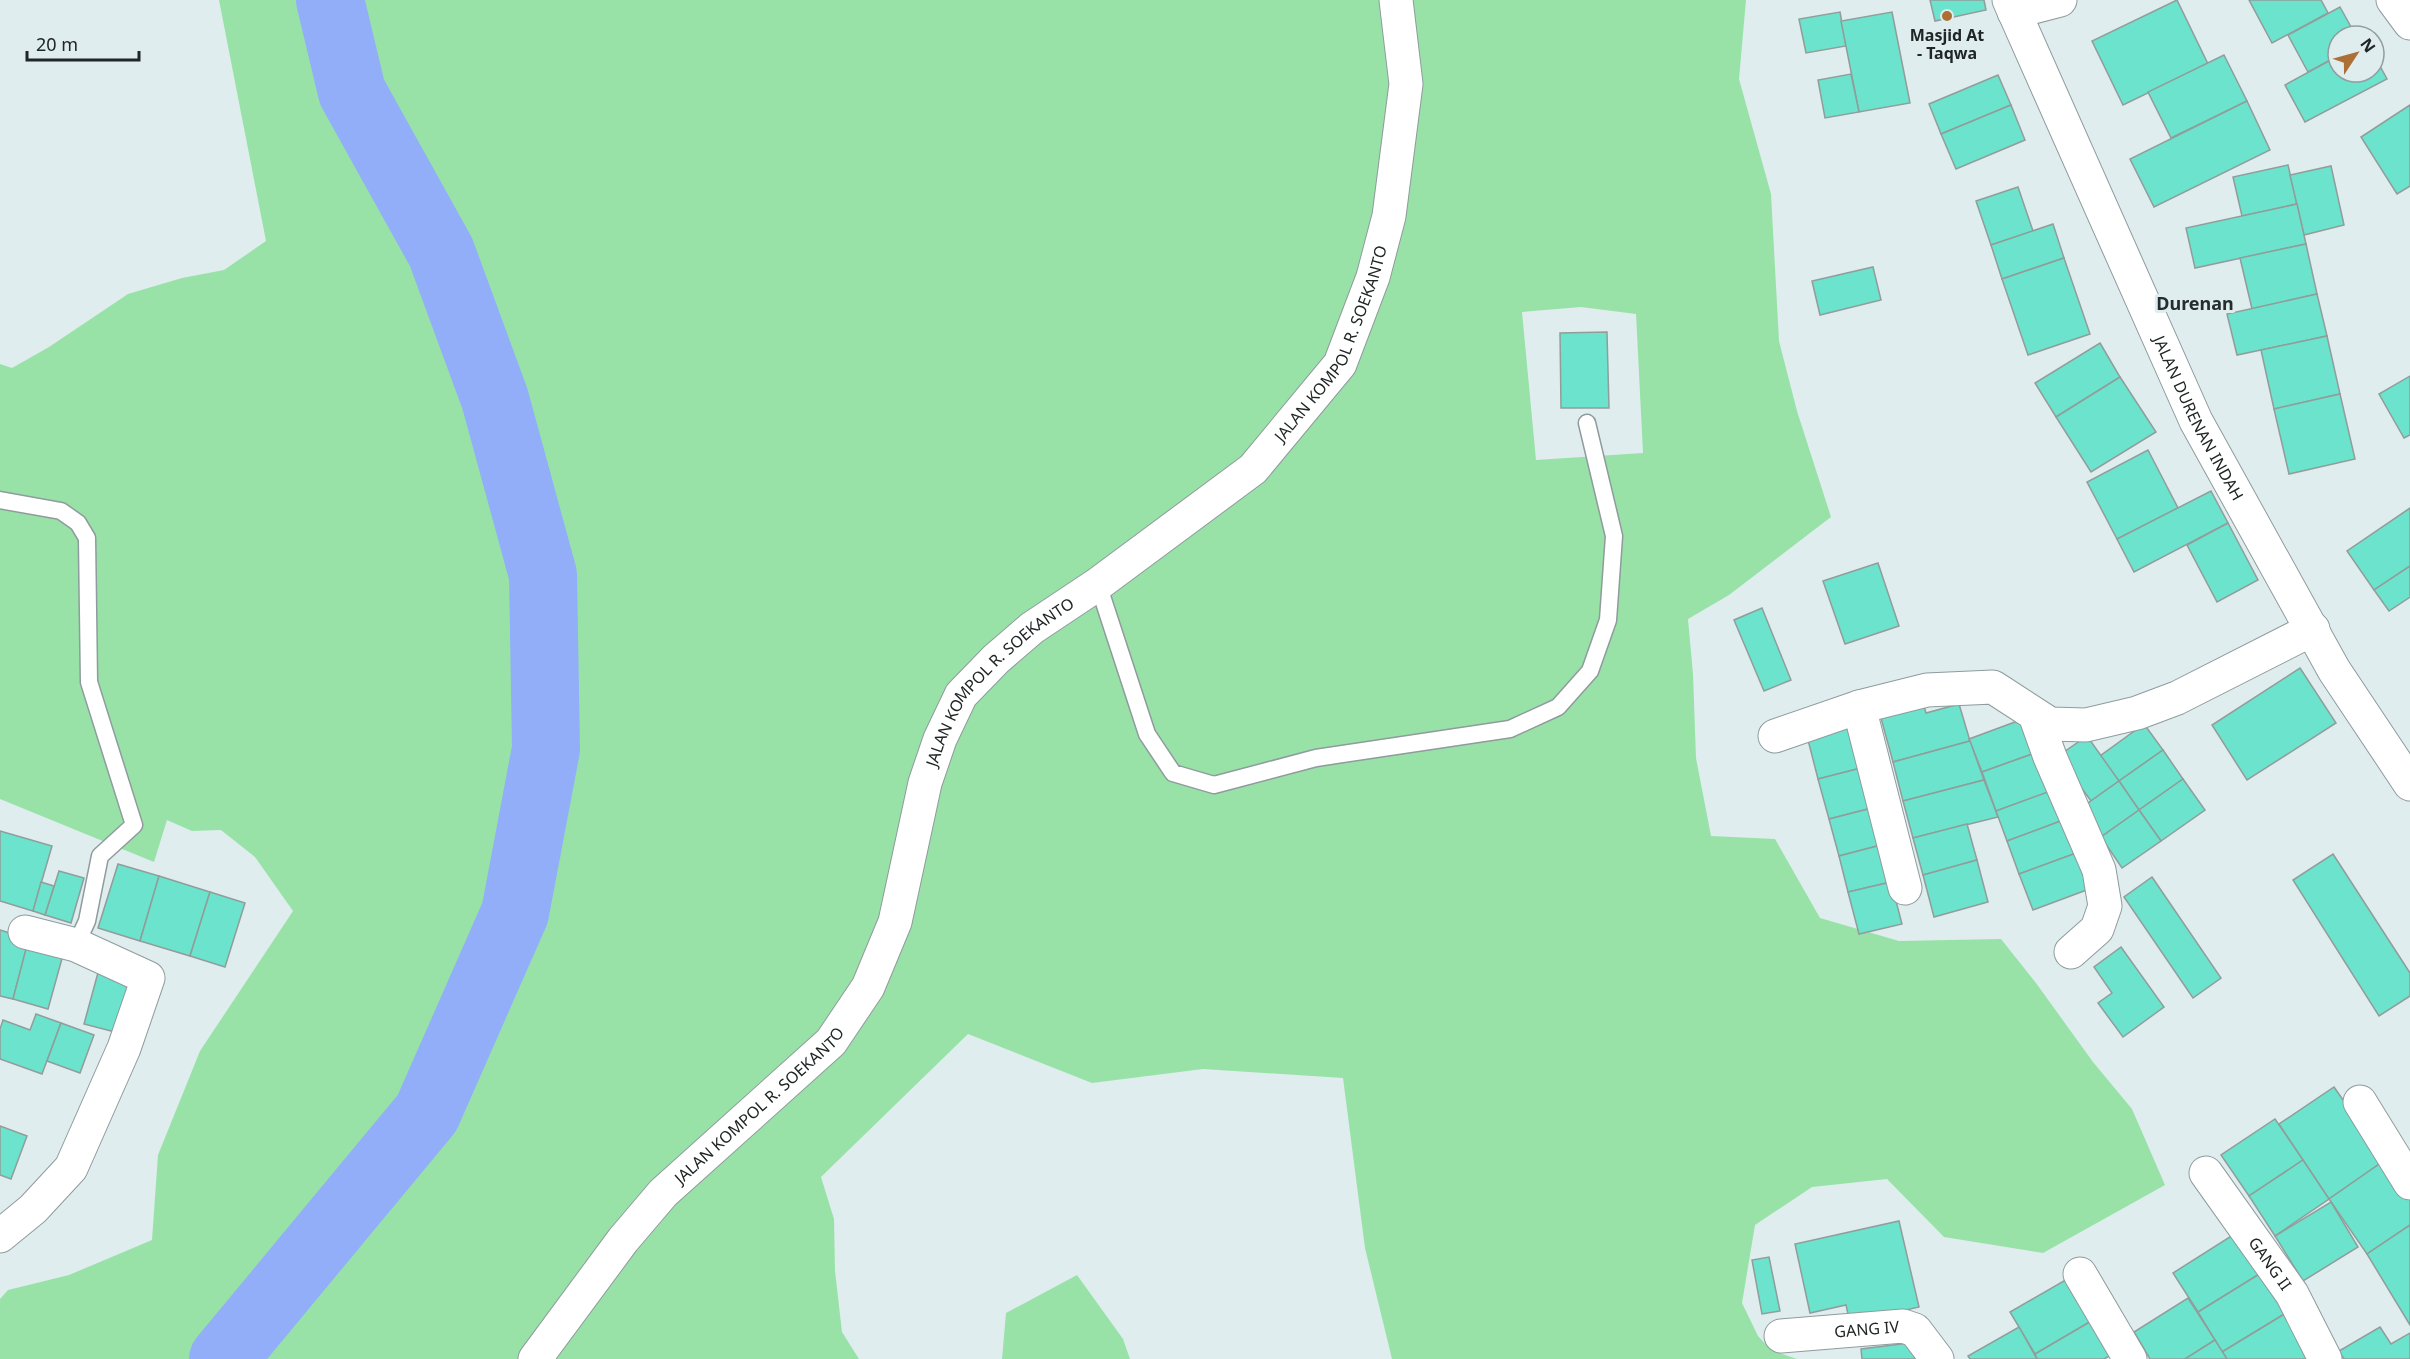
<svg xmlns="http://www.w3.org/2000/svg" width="2410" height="1359" font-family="'Noto Sans',sans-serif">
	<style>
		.green { fill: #98e2a8; fill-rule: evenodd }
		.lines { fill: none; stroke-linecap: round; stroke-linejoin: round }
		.river { stroke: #92aef9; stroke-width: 68 }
		.building { fill: #6be3cd; stroke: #919d9a; stroke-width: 1.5 }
		.service-casing { stroke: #8f9b9d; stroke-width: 19 }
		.minor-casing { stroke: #8f9b9d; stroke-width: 35 }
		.secondary-casing { stroke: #8f9b9d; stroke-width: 35 }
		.service { stroke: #fff; stroke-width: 16 }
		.minor { stroke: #fff; stroke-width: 33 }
		.secondary { stroke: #fff; stroke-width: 33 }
		.poi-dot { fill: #ad6f33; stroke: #dfedef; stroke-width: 2 }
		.labels { text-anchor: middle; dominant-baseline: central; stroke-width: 6; stroke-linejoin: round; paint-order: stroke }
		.poi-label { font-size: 16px; font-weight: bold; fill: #202526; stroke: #dfedef }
		.street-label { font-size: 16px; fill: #202526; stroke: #dfedef }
		.neighbourhood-label { font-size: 18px; font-weight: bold; fill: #242e30; stroke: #dfedef }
	</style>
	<rect width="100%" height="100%" fill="#dfedef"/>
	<!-- green -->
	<g class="green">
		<path d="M219 0H1746L1739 79 1771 194 1779 341 1797 411 1831 517 1729 595 1688 619 1693 674 1696 758 1711 836 1775 839 1820 918 1899 941 2001 939 2036 983 2093 1062 2132 1109 2165 1185 2043 1253 1944 1237 1887 1179 1812 1187 1755 1225 1742 1303 1758 1336 1771 1350 1797 1359H1392L1365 1248 1343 1078 1203 1069 1092 1083 968 1034 821 1177 834 1219 835 1271 842 1332 859 1359H0V1299L8 1290 69 1275 152 1240 158 1155 200 1051 293 911 255 857 221 830 192 831 167 820 154 862 0 799V364L12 368 49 347 128 294 182 278 224 270 266 241ZM1581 307 1636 314 1643 453 1536 460 1522 312Z"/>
		<path d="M1077 1275 1123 1339 1130 1359H1002L1006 1313Z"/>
	</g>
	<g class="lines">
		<!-- river -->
		<path class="river" d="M223 1359 427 1113 515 913 546 749 543 575 495 399 441 252 352 92 330 0"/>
	</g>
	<!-- building -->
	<g class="building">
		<path d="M1930 0H1984L1986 10 1935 21Z"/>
		<path d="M2177 0 2208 64 2123 105 2092 41Z"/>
		<path d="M2249 0H2321L2328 13 2272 43Z"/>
		<path d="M2340 7 2356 36H2338V56L2308 72 2288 35Z"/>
		<path d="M1840 12 1846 46 1806 53 1799 19Z"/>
		<path d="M1892 12 1910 103 1859 112 1841 21Z"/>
		<path d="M2224 55 2247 101 2171 138 2148 92Z"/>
		<path d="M2374 55 2387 79 2305 122 2285 85 2338 56V72H2374Z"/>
		<path d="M1851 74 1859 112 1825 118 1818 80Z"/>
		<path d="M1998 75 2011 105 1941 134 1929 104Z"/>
		<path d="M2247 101 2270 150 2154 207 2130 159Z"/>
		<path d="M2011 105 2025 140 1956 169 1941 134Z"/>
		<path d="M2410 105V186L2397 194 2361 137Z"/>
		<path d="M2288 165 2297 204 2242 216 2233 177Z"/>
		<path d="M2331 166 2344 225 2304 235 2290 175Z"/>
		<path d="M2018 187 2033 231 1991 245 1976 201Z"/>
		<path d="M2297 204 2306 244 2195 268 2186 228Z"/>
		<path d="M2053 224 2064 258 2002 279 1991 245Z"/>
		<path d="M2306 244 2317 294 2252 309 2240 258Z"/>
		<path d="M2064 258 2090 334 2028 355 2002 279Z"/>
		<path d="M1873 267 1881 300 1820 315 1812 281Z"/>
		<path d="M2317 294 2327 336 2237 355 2227 314Z"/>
		<path d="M1607 332 1609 408H1561L1560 333Z"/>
		<path d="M2327 336 2340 394 2274 409 2261 350Z"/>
		<path d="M2100 343 2120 377 2056 417 2035 383Z"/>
		<path d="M2410 376V435L2404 438 2379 394Z"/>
		<path d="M2120 377 2156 432 2091 472 2056 417Z"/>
		<path d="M2340 394 2355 459 2289 474 2274 409Z"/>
		<path d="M2148 450 2178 508 2117 539 2087 482Z"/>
		<path d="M2211 491 2228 523 2134 572 2117 539Z"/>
		<path d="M2410 508V566L2374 590 2347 551Z"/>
		<path d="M2228 523 2258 580 2217 602 2187 545Z"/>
		<path d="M1878 563 1899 626 1845 644 1823 581Z"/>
		<path d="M2410 566V597L2389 611 2374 590Z"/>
		<path d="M1762 608 1791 680 1764 691 1734 620Z"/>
		<path d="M2300 668 2336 723 2247 780 2212 725Z"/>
		<path d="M1959 704 1970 741 1893 762 1881 718 1924 706 1926 713Z"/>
		<path d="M2023 719 2035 753 1982 772 1969 739Z"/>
		<path d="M2144 724 2163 750 2119 781 2100 756Z"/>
		<path d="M1850 725 1861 768 1818 779 1807 736Z"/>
		<path d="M2087 736 2119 781 2091 801 2072 775 2061 754Z"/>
		<path d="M1970 741 1984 780 1903 801 1893 762Z"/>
		<path d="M2163 750 2183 779 2139 810 2119 781Z"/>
		<path d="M2035 753 2049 792 1996 811 1982 772Z"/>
		<path d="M1861 768 1872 808 1829 819 1818 779Z"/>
		<path d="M2183 779 2205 810 2161 841 2139 810Z"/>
		<path d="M1984 780 1998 817 1913 838 1903 801Z"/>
		<path d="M2119 781 2139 810 2101 837 2081 808Z"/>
		<path d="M2056 789 2066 819 2007 841 1996 811Z"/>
		<path d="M1872 808 1881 845 1839 856 1829 819Z"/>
		<path d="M2139 810 2161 841 2122 868 2101 837Z"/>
		<path d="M2066 819 2079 852 2019 874 2007 841Z"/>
		<path d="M1967 824 1977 860 1923 875 1913 838Z"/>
		<path d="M0 831 52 846 33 911 0 901Z"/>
		<path d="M1881 845 1891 882 1848 892 1839 856Z"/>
		<path d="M2079 852 2092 888 2033 910 2019 874Z"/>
		<path d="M2333 854 2410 973V996L2379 1016 2293 880Z"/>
		<path d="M1977 860 1988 902 1934 917 1923 875Z"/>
		<path d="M118 864 159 876 140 941 98 928Z"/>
		<path d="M59 871 84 878 71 923 45 915Z"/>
		<path d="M159 876 210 892 190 956 140 941Z"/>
		<path d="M2152 877 2221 978 2193 998 2124 897Z"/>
		<path d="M41 882 54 886 45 915 33 911Z"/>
		<path d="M1891 882 1902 924 1859 934 1848 892Z"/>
		<path d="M210 892 245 903 225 967 190 956Z"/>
		<path d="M0 930 29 939 13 999 0 996Z"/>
		<path d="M27 945 63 955 48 1009 13 999Z"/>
		<path d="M2121 947 2164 1007 2123 1037 2098 1003 2112 993 2094 967Z"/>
		<path d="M99 969 134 978 119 1033 84 1024Z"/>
		<path d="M36 1014 61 1023 42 1074 0 1059V1029L3 1020 30 1030Z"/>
		<path d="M61 1023 94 1035 80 1073 47 1061Z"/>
		<path d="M2334 1087 2385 1160 2329 1199 2279 1124Z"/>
		<path d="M2275 1119 2303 1160 2249 1196 2221 1155Z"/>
		<path d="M0 1126 27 1136 11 1179 0 1175Z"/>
		<path d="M2303 1160 2329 1199 2275 1236 2249 1196Z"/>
		<path d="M2385 1160 2410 1196V1225L2367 1254 2329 1199Z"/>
		<path d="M2331 1202 2358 1247 2303 1281 2275 1236Z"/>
		<path d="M1899 1221 1919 1307 1850 1323 1846 1305 1810 1313 1795 1244Z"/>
		<path d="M2410 1225V1325L2367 1254Z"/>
		<path d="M2236 1233 2261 1273 2198 1312 2173 1273Z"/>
		<path d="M1769 1257 1780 1311 1762 1314 1752 1260Z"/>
		<path d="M2261 1273 2286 1313 2222 1352 2198 1312Z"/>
		<path d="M2069 1278 2093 1320 2035 1354 2010 1312Z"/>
		<path d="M2188 1298 2215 1340 2185 1359H2150L2134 1332Z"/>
		<path d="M2286 1313 2313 1359H2227L2222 1352Z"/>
		<path d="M2093 1320 2113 1354 2104 1359H2037L2035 1354Z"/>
		<path d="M2019 1327 2037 1359H1970L1968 1356Z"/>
		<path d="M2380 1327 2391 1344 2410 1333V1359H2344L2339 1351Z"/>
		<path d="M2215 1340 2227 1359H2185Z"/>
		<path d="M1917 1342 1919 1359H1862L1861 1349Z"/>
	</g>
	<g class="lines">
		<!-- service casing -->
		<g class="service-casing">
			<g id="service">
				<path d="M0 500 61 511 78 523 87 538 89 682 134 825 100 856 87 921 76 945"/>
				<path d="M1098 584 1147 734 1173 773 1214 785 1316 758 1510 729 1558 707 1590 671 1608 620 1614 536 1587 423"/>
			</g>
		</g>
		<!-- minor casing -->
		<g class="minor-casing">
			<g id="minor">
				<path id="s1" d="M2009 0 2196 421 2334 670 2410 784"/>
				<path d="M2393 0 2410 23"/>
				<path d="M2014 12 2060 0"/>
				<path d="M2035 715 2050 757 2099 870 2105 906 2097 929 2071 952"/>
				<path d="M1775 736 1859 707"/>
				<path d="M1905 888 1859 707 1927 690 1993 687 2050 724 2086 725 2137 713 2177 698 2313 629"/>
				<path d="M2360 1102 2410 1183"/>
				<path id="s2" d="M2206 1173 2292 1294 2325 1359"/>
				<path d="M0 1236 33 1209 71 1168 124 1048 148 978 76 945 25 932"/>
				<path d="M2080 1274 2130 1359"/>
				<path id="s3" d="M1781 1336 1903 1326 1915 1330 1937 1359"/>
			</g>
		</g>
		<!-- secondary casing -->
		<g class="secondary-casing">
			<g id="secondary">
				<path id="s4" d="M535 1359 623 1240 663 1193 831 1042 868 987 895 922 925 783 940 739 961 695 996 659 1032 628 1098 584 1253 469 1340 364 1373 277 1389 216 1406 84 1396 0"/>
			</g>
		</g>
		<!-- service -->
		<use href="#service" class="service"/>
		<!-- minor -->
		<use href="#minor" class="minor"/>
		<!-- secondary -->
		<use href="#secondary" class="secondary"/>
	</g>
	<!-- markers -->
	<circle class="poi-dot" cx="1947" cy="16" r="6"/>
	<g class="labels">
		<!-- poi labels -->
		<g class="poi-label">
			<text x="1947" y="35">Masjid At<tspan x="1947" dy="18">- Taqwa</tspan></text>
		</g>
		<!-- street labels -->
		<g class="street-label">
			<text stroke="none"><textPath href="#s4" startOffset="1330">JALAN KOMPOL R. SOEKANTO</textPath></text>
			<text stroke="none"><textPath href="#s1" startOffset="459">JALAN DURENAN INDAH</textPath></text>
			<text stroke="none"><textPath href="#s4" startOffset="844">JALAN KOMPOL R. SOEKANTO</textPath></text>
			<text stroke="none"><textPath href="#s4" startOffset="340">JALAN KOMPOL R. SOEKANTO</textPath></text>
			<text stroke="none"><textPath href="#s2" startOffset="111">GANG II</textPath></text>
			<text stroke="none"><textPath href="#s3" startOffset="86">GANG IV</textPath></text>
		</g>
		<!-- neighbourhood labels -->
		<g class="neighbourhood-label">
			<text x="2195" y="303">Durenan</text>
		</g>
	</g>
	<!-- north arrow -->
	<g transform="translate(2356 54) rotate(54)"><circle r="28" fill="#dfedef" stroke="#939d9f" stroke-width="1.5"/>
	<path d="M0-4.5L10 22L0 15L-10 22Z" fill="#ad6f33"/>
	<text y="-9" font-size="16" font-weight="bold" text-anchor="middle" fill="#202526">N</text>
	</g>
	<!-- scale -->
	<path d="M27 51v9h112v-9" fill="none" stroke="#202526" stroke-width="3"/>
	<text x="36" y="51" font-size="18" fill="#202526" stroke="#dfedef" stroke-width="4.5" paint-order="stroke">20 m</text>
</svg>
